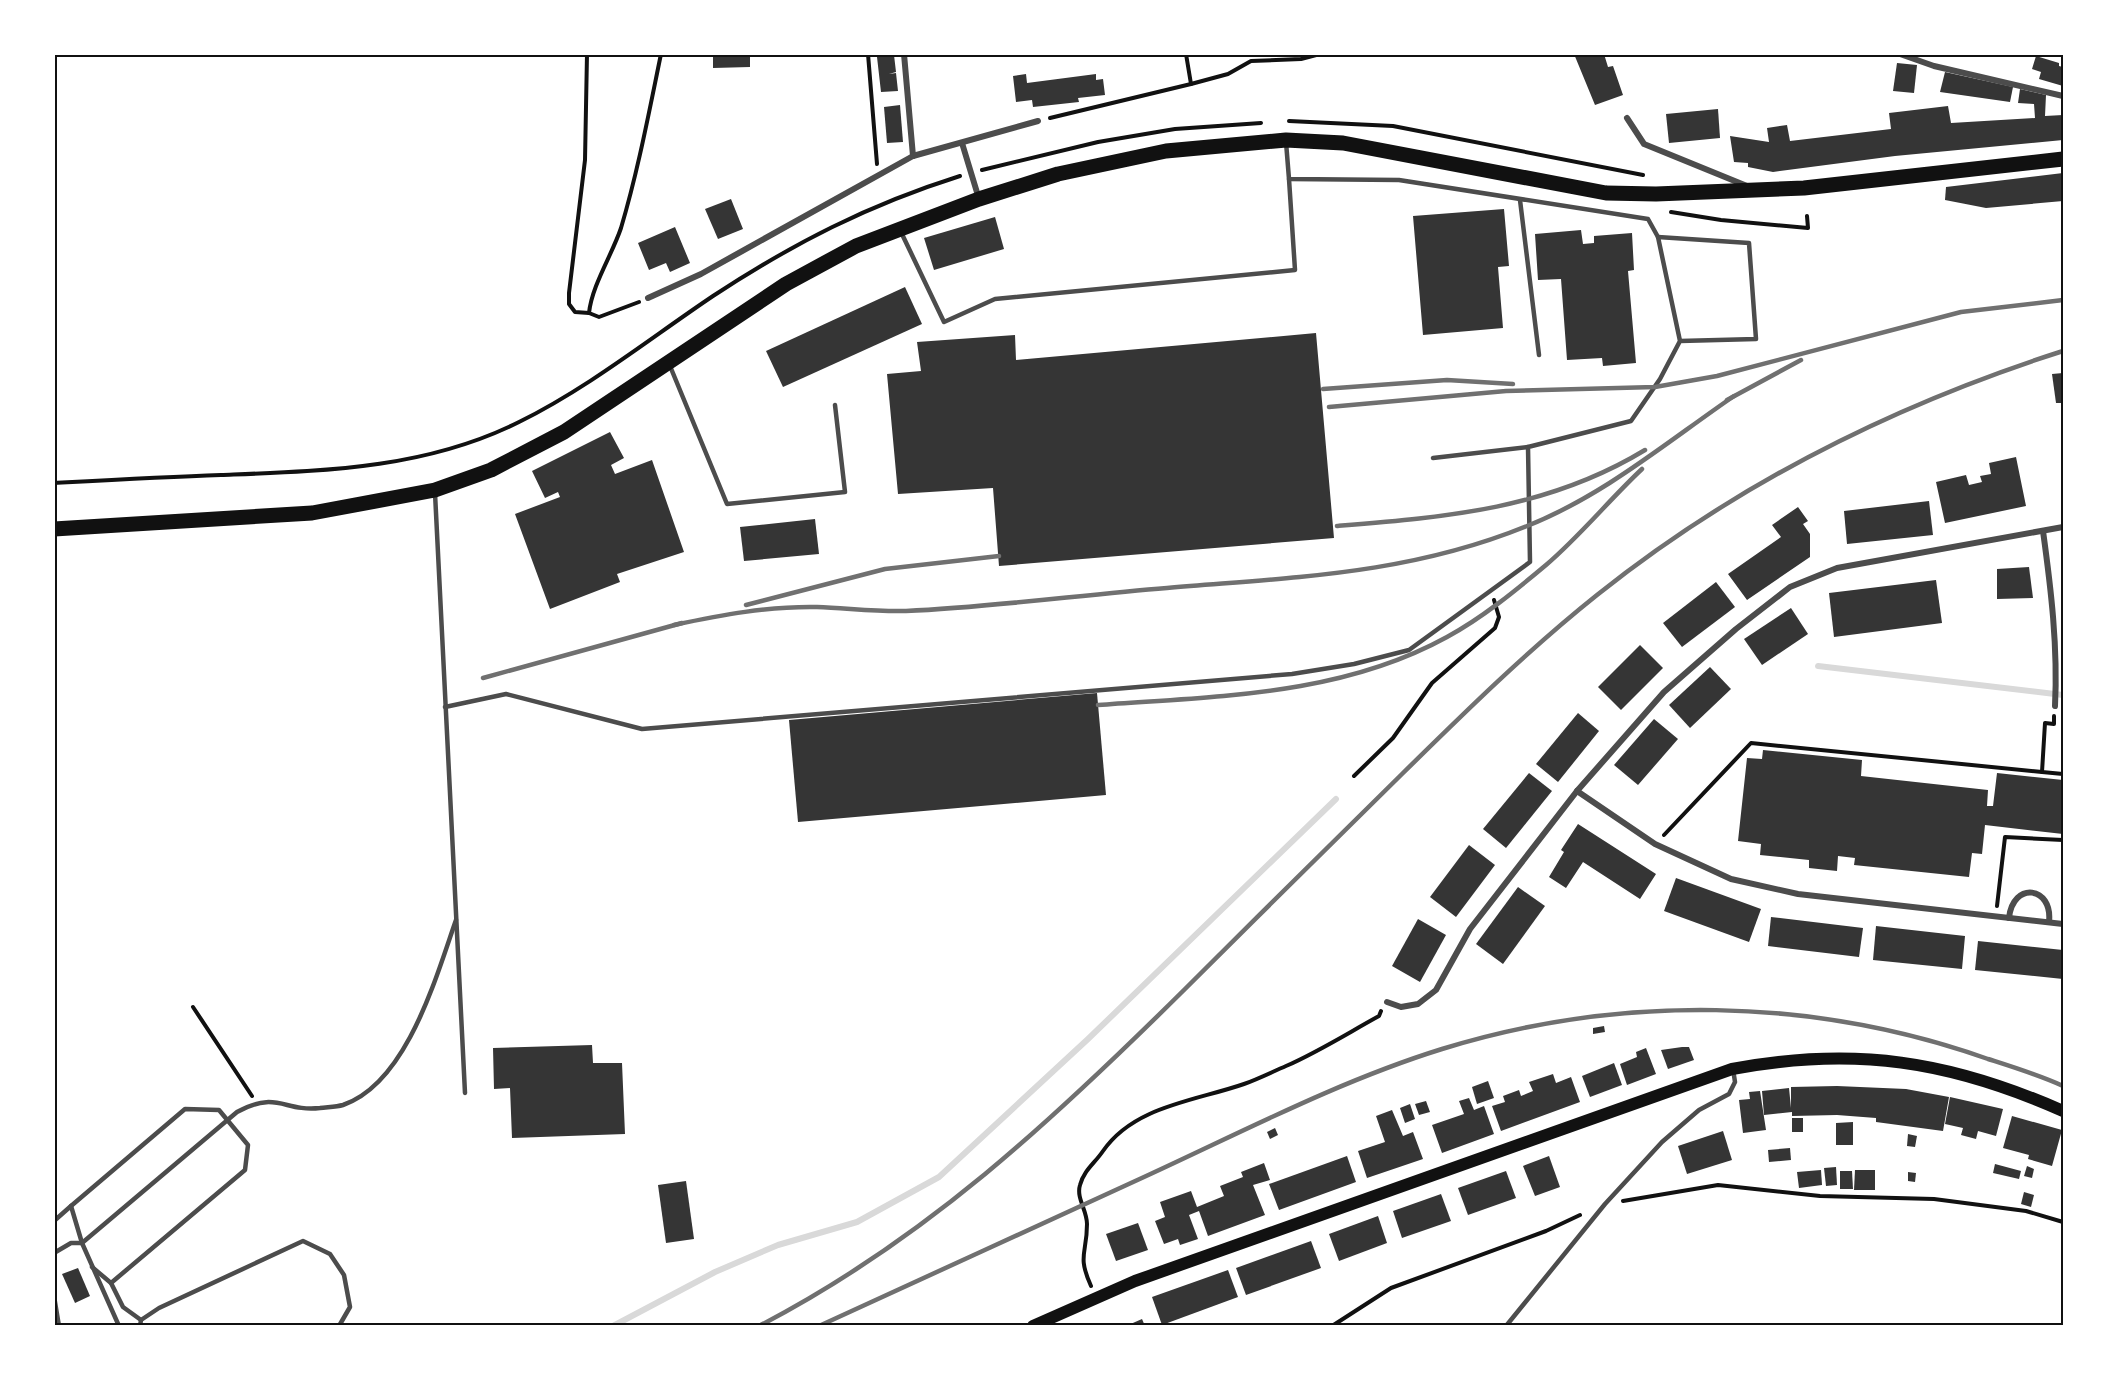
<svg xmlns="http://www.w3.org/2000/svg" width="2117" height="1380" font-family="'Playfair Display',serif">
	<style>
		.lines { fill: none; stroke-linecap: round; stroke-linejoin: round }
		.stream { stroke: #d9d9d9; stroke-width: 6 }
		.building { fill: #353535 }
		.path { stroke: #111; stroke-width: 4 }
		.service { stroke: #4c4c4c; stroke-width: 4.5 }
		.minor { stroke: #4c4c4c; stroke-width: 6 }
		.secondary { stroke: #111; stroke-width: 12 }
		.primary { stroke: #111; stroke-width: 15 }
		.rail { stroke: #707070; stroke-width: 4.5 }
		.neatline { fill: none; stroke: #111; stroke-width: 2 }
	</style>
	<rect width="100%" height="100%" fill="#fff"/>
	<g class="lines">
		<!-- stream -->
		<g class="stream">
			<path d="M1818 666 2063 695"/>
			<path d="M613 1326 715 1272 778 1245 857 1222 939 1177 1088 1039 1336 799"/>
		</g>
	</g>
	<!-- building -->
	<g class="building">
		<path d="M713 54H750V67L713 68Z"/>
		<path d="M1574 54H1604L1608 67 1613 66 1623 95 1595 105Z"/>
		<path d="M894 55 896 72 889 74 896 73 898 91 881 92 877 57Z"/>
		<path d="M2036 56 2059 63V66L2063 67V86L2039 79 2041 72 2032 69Z"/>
		<path d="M1897 63 1917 65 1914 93 1893 91Z"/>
		<path d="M1945 72 2013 87 2010 102 1940 92Z"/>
		<path d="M1026 74 1027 83 1096 74V80L1103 79 1105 95 1078 98 1079 102 1033 107 1032 100 1016 102 1013 76Z"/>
		<path d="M2020 89 2046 95 2045 116 2063 115V140L1895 156 1773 172 1748 167V163L1734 162 1730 136 1769 142 1767 128 1787 125 1790 141 1891 129 1889 113 1948 106 1951 123 2035 118 2034 104 2018 103Z"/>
		<path d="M900 105 903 142 887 143 884 107Z"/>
		<path d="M1718 109 1720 138 1669 143 1666 114Z"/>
		<path d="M2063 173V201L1986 208 1945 200 1946 187Z"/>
		<path d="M731 199 743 229 718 239 705 209Z"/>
		<path d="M1504 209 1509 266 1498 267 1503 328 1423 335 1413 216Z"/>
		<path d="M995 217 1004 249 934 270 924 238Z"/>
		<path d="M675 227 690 263 670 272 666 263 649 270 638 243Z"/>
		<path d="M1581 230 1583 244 1594 243V236L1632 233 1634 270 1628 271 1636 363 1603 366 1602 358 1567 360 1561 279 1538 280 1535 234Z"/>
		<path d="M905 287 922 324 783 387 766 351Z"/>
		<path d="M1316 333 1334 538 999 566 993 488 898 494 887 374 921 371 917 342 1015 335 1016 360Z"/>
		<path d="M2063 373V403H2056L2052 374Z"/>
		<path d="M610 432 624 458 611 465 615 474 652 460 684 552 617 574 620 582 550 609 515 514 560 497 558 492 545 498 532 471Z"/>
		<path d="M2016 457 2026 506 1945 523 1936 482 1966 475 1969 485 1982 482 1980 476 1991 474 1989 463Z"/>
		<path d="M1929 501 1933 535 1847 544 1844 511Z"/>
		<path d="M1798 507 1808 521 1803 524 1810 534V557L1747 600 1728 574 1781 537 1772 525Z"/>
		<path d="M815 519 819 554 744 561 740 527Z"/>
		<path d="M2029 567 2033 598 1997 599V569Z"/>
		<path d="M1936 580 1942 623 1834 637 1829 593Z"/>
		<path d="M1716 582 1735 607 1682 647 1663 623Z"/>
		<path d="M1791 608 1808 634 1762 665 1744 639Z"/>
		<path d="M1640 645 1663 668 1621 710 1598 687Z"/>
		<path d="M1710 667 1731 689 1690 728 1669 705Z"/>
		<path d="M1097 693 1106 795 798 822 789 720Z"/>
		<path d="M1578 713 1599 731 1558 782 1536 764Z"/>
		<path d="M1654 719 1678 739 1638 785 1614 765Z"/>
		<path d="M1763 750 1862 760 1861 776 1988 790 1987 806H1993L1997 773 2063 780V834L1985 825 1982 854 1972 853 1969 877 1854 865 1855 858 1838 856 1837 871 1809 868V860L1760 855 1761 844 1738 841 1747 758 1762 759Z"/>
		<path d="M1529 773 1552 791 1506 848 1483 829Z"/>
		<path d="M1578 824 1656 874 1640 899 1583 862 1566 888 1549 877 1564 852 1561 850Z"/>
		<path d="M1469 845 1495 865 1456 917 1430 897Z"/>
		<path d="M1676 878 1761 909 1749 942 1664 911Z"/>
		<path d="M1518 887 1545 906 1503 964 1476 944Z"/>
		<path d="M1771 917 1863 928 1859 957 1768 946Z"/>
		<path d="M1418 919 1446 935 1420 982 1392 966Z"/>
		<path d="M1876 926 1965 936 1962 969 1873 960Z"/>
		<path d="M1978 941 2063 950V979L1975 970Z"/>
		<path d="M1604 1026 1605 1032 1593 1034V1028Z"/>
		<path d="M592 1045 593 1063H622L625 1134 512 1138 510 1088 494 1089 493 1048Z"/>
		<path d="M1682 1047H1689L1694 1060 1668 1069 1661 1050Z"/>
		<path d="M1646 1048 1656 1074 1627 1085 1620 1064 1637 1057 1636 1052Z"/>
		<path d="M1614 1063 1622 1085 1590 1097 1582 1076Z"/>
		<path d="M1553 1074 1556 1083 1571 1077 1580 1102 1501 1131 1492 1106 1505 1102 1503 1096 1519 1090 1521 1096 1533 1091 1529 1082Z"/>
		<path d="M1488 1081 1494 1098 1477 1104 1472 1087Z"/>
		<path d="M1837 1086 1906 1089 1949 1097 1943 1131 1876 1122V1118L1837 1115 1792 1116V1112L1764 1115 1762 1091 1789 1088 1791 1108V1087Z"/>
		<path d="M1760 1091 1766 1130 1743 1133 1739 1100 1750 1099 1749 1092Z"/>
		<path d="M1950 1097 2003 1109 1996 1136 1978 1131 1976 1139 1961 1135 1963 1128 1945 1124Z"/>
		<path d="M1469 1098 1474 1110 1484 1106 1494 1134 1442 1153 1432 1125 1464 1114 1459 1101Z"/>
		<path d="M1426 1101 1430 1112 1419 1115 1415 1104Z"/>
		<path d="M1410 1104 1415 1119 1405 1123 1400 1108Z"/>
		<path d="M1392 1110 1403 1136 1413 1132 1423 1159 1367 1178 1358 1151 1385 1142 1376 1116Z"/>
		<path d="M2012 1116 2062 1130 2052 1166 2028 1159 2029 1155 2003 1148Z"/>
		<rect x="1792" y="1118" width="11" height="14"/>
		<path d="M1853 1122V1145H1836V1123Z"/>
		<path d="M1275 1128 1278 1135 1270 1139 1267 1132Z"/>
		<path d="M1723 1131 1732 1160 1687 1174 1678 1146Z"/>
		<path d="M1908 1134 1917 1136 1915 1147 1907 1146Z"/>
		<path d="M1790 1148 1791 1160 1769 1162 1768 1150Z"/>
		<path d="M1347 1156 1356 1182 1279 1210 1269 1184Z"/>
		<path d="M1549 1156 1560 1187 1535 1196 1523 1166Z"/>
		<path d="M1264 1163 1270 1180 1253 1185 1265 1215 1208 1236 1199 1211 1189 1215 1198 1239 1180 1245 1178 1239 1164 1244 1155 1221 1165 1217 1160 1202 1191 1191 1197 1207 1224 1196 1220 1186 1243 1177 1241 1172Z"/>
		<path d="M1995 1164 2021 1171 2019 1179 1993 1173Z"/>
		<path d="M2027 1166 2034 1169 2032 1178 2024 1176Z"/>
		<path d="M1836 1167 1837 1185 1826 1186 1824 1168Z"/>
		<path d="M1821 1170 1822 1185 1799 1188 1797 1172Z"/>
		<path d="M1855 1170H1875V1190H1854Z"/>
		<path d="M1506 1171 1516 1198 1468 1215 1458 1188Z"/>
		<path d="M1840 1171H1852L1853 1189H1840Z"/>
		<path d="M1908 1172 1916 1173 1915 1182 1908 1181Z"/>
		<path d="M686 1181 694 1239 666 1243 658 1185Z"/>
		<path d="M2024 1192 2034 1195 2031 1207 2021 1204Z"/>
		<path d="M1441 1194 1451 1221 1402 1238 1393 1211Z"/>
		<path d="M1378 1216 1387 1243 1339 1261 1329 1234Z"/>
		<path d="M1138 1223 1148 1250 1116 1261 1106 1234Z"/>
		<path d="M1311 1241 1321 1268 1246 1295 1236 1268Z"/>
		<path d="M78 1268 90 1296 75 1303 62 1274Z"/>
		<path d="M1228 1270 1238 1297 1162 1325 1152 1297Z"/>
		<path d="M1142 1319 1145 1326H1126Z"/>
	</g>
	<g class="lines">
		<!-- path -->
		<g class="path">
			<path d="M587 54 585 160 569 293V304L575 312 589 313"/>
			<path d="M868 54 877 164"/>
			<path d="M1191 84 1228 74 1251 61 1301 59 1320 54"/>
			<path d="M1050 118 1191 84 1186 54"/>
			<path d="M1289 121 1393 126 1643 175"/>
			<path d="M982 170 1098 142 1175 129 1261 123"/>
			<path d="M1671 212 1721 220 1808 228 1807 216"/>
			<path d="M639 302 599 317 589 313C592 285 612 255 621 228 638 171 649 112 661 54"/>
			<path d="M54 483C110 480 165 477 221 475 324 471 425 469 519 422 588 388 649 339 713 296 794 243 868 205 960 176"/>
			<path d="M2054 716V724L2045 723 2042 772 2063 774"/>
			<path d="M1354 776 1393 738 1432 683 1495 628 1499 617 1494 600"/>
			<path d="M1664 835 1751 743 2042 772"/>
			<path d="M1997 906 2005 837 2063 840"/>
			<path d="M193 1007 252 1096"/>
			<path d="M1623 1201 1718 1185 1820 1196 1934 1199 2026 1211 2063 1222"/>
			<path d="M1091 1286C1077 1255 1087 1254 1087 1224 1087 1210 1076 1198 1080 1185 1084 1170 1095 1163 1103 1151 1134 1106 1195 1101 1244 1084 1258 1079 1272 1072 1286 1066 1318 1052 1348 1033 1379 1016L1381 1011"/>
			<path d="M1332 1326 1391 1288 1546 1231 1580 1215"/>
		</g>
		<!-- service -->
		<g class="service">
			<path d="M1286 142 1289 179 1399 180 1648 219 1658 237"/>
			<path d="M1520 200 1539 355"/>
			<path d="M901 232 944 322 995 299 1295 270 1289 179"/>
			<path d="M670 366 727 504 845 492 835 405"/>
			<path d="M1433 458 1528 447"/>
			<path d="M435 493 465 1093"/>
			<path d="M445 707 506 694 642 729 1292 674 1354 664 1409 650 1530 562 1528 447 1631 421 1660 379 1680 341 1658 237 1749 243 1756 339 1680 341"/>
			<path d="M71 1206 185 1109 219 1110 248 1145 245 1170 111 1283 92 1267"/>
			<path d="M54 1221 71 1206 82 1243 119 1326"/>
			<path d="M54 1253 71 1243H82L237 1112C278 1090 283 1112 320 1108 327 1107 336 1107 343 1105 407 1083 436 977 456 920"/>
			<path d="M111 1283 123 1307 141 1320"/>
			<path d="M54 1296 59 1326"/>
			<path d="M140 1326 141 1320 159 1308 303 1241 330 1254 344 1275 350 1307 339 1326"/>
			<path d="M1506 1326 1605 1204 1662 1142 1699 1110 1729 1094 1735 1082 1733 1069"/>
		</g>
		<!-- minor -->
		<g class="minor">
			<path d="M904 54 913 156"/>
			<path d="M1900 54 1934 66 2063 96"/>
			<path d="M1627 118 1644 144 1747 186"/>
			<path d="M962 143 979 199"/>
			<path d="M648 298 701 274 913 156 1038 121"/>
			<path d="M2043 531C2051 589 2058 647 2055 706"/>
			<path d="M1577 791 1655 844 1731 879 1798 894 2063 924"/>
			<path d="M2009 918C2013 881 2053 886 2049 922"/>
			<path d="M1387 1002 1401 1007 1418 1004 1436 990 1470 929 1577 791 1664 692 1736 629 1790 587 1837 568 2063 527"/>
		</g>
		<!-- secondary -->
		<path class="secondary" d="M1033 1326 1135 1281 1732 1069C1855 1046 1950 1061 2063 1111"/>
		<!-- primary -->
		<path class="primary" d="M54 529 312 513 435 490 491 470 564 432 786 284 856 246 979 199 1058 174 1166 151 1286 140 1343 143 1606 193 1656 194 1804 188 2063 159"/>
		<!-- rail -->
		<g class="rail">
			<path d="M1323 389 1447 380 1513 384"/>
			<path d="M1727 400 1801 360"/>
			<path d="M1329 407 1506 391 1655 387 1717 376 1961 312 2063 300"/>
			<path d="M1337 526C1447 517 1548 509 1645 450"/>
			<path d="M746 605 885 569 999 556"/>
			<path d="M674 625C721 615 769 606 817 607 847 608 876 612 906 611 993 607 1080 595 1167 588 1293 577 1407 575 1527 526 1603 496 1667 442 1734 396"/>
			<path d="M483 678 682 623"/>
			<path d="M1098 705C1217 696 1340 696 1447 637 1482 618 1515 591 1546 565 1580 536 1609 500 1642 469"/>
			<path d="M759 1326C925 1240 1054 1119 1185 989 1257 917 1330 845 1402 774 1465 712 1528 650 1597 595 1736 484 1894 405 2063 351"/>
			<path d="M819 1326C927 1276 1036 1227 1144 1177 1242 1132 1339 1081 1442 1049 1620 994 1813 997 1988 1059 2013 1067 2039 1075 2063 1086"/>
		</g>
	</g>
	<!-- border -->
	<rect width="2117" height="1380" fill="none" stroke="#ffffff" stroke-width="111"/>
	<rect x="56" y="56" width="2006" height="1268" class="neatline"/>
</svg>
